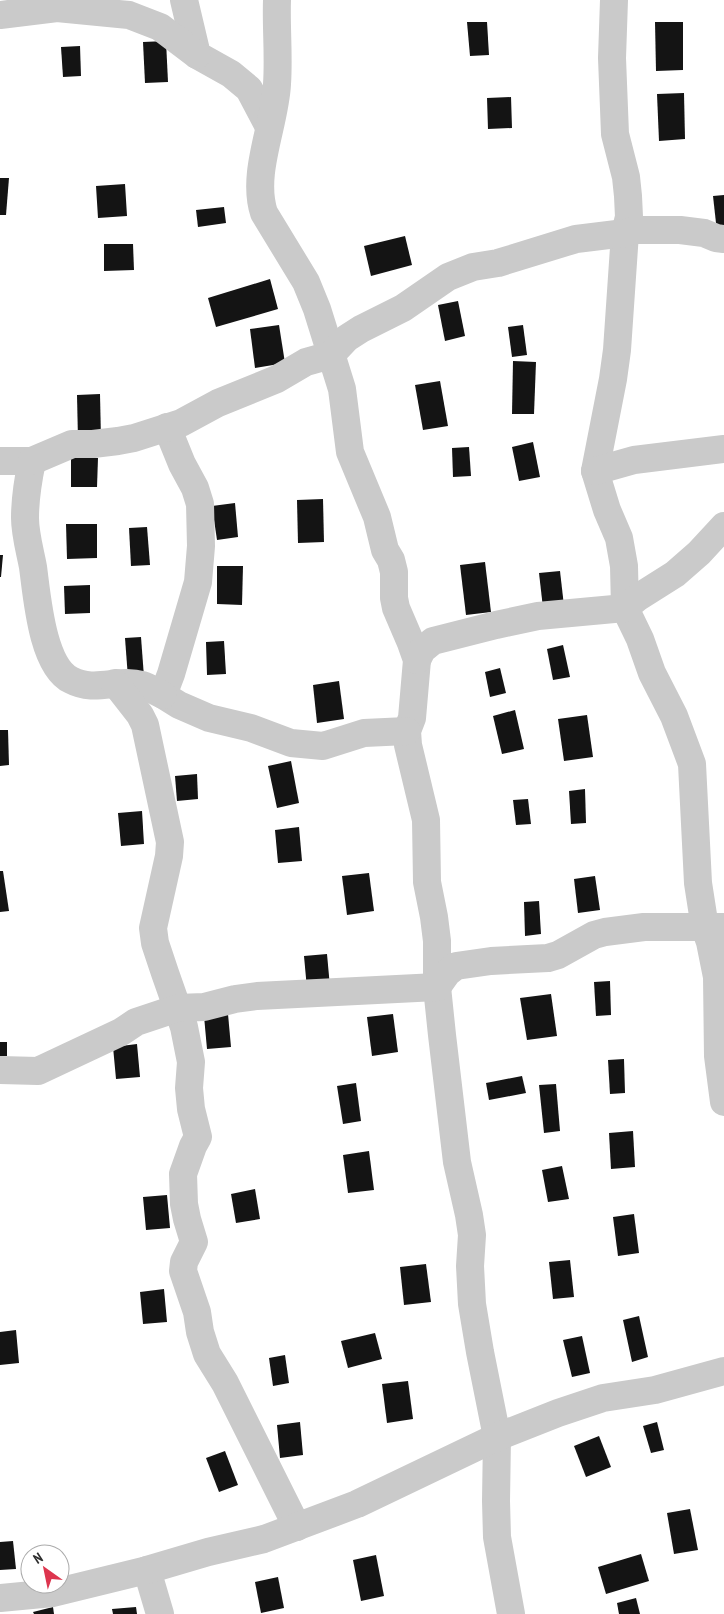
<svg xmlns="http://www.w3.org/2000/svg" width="724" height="1614" font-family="'PT Sans Narrow',sans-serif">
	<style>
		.building { fill: #141414 }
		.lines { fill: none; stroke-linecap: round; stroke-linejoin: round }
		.minor { stroke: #cacaca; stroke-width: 28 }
	</style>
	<rect width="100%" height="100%" fill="#fff"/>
	<!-- building -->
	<g class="building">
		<path d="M467 22H487L489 55 470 56Z"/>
		<path d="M655 22H683V70L656 71Z"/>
		<path d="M166 41 168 82 145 83 143 42Z"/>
		<path d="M80 46 81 76 63 77 61 47Z"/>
		<path d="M684 93 685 139 659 141 657 94Z"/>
		<path d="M511 97 512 128 488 129 487 98Z"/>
		<path d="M0 178H9L6 215H0Z"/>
		<path d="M125 184 127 216 98 218 96 186Z"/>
		<path d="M724 195V232H717L713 196Z"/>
		<path d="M224 207 226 223 198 227 196 210Z"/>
		<path d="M405 236 412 265 371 276 364 246Z"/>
		<path d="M104 244H133L134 270 104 271Z"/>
		<path d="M270 279 278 309 216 327 208 298Z"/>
		<path d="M458 301 465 336 445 341 438 305Z"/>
		<path d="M279 325 285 363 255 368 250 329Z"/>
		<path d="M523 325 527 355 512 357 508 327Z"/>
		<path d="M513 361 536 362 534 414H512Z"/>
		<path d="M440 381 448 426 423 430 415 385Z"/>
		<path d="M100 394 101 439 78 440 77 395Z"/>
		<path d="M533 442 540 477 519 481 512 447Z"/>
		<path d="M469 447 471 476 453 477 452 448Z"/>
		<path d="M71 457 98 458 97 487H71Z"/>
		<path d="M323 499 324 542 298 543 297 500Z"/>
		<path d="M235 503 238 537 217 540 212 506Z"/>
		<path d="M66 524H97V558L67 559Z"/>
		<path d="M147 527 150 565 131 566 129 528Z"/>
		<path d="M0 555H3L1 577H0Z"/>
		<path d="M485 562 491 612 466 615 460 565Z"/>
		<path d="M217 566H243L242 605 217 604Z"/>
		<path d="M560 571 564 606 543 608 539 573Z"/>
		<path d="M90 585V613L65 614 64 586Z"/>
		<path d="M141 637 144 677 128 678 125 638Z"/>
		<path d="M224 641 226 674 207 675 206 642Z"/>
		<path d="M563 645 570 677 553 680 547 649Z"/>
		<path d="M500 668 506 693 490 697 485 672Z"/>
		<path d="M339 681 344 719 317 723 313 685Z"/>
		<path d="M515 710 524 749 502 754 493 716Z"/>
		<path d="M587 715 593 757 564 761 558 719Z"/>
		<path d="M0 730H8L9 765 0 766Z"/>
		<path d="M291 761 299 803 277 808 268 766Z"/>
		<path d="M197 774 198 799 177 801 175 776Z"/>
		<path d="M585 789 586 823 571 824 569 791Z"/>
		<path d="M528 799 531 824 516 825 513 800Z"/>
		<path d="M142 811 144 844 121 846 118 813Z"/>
		<path d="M299 827 302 861 278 863 275 830Z"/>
		<path d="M0 871H3L9 911 0 912Z"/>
		<path d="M369 873 374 911 347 915 342 876Z"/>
		<path d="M595 876 600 910 578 913 574 879Z"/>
		<path d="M539 901 541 934 525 936 524 902Z"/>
		<path d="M327 954 330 987 307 989 304 956Z"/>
		<path d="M610 981 611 1015 596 1016 594 982Z"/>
		<path d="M551 994 557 1036 527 1040 520 998Z"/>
		<path d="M228 1014 231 1047 207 1049 204 1016Z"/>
		<path d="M393 1014 398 1052 372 1056 367 1017Z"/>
		<rect x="0" y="1042" width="7" height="14"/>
		<path d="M137 1044 140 1077 116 1079 113 1047Z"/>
		<path d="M624 1059 625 1093 610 1094 608 1060Z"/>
		<path d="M522 1076 526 1093 489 1100 486 1083Z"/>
		<path d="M356 1083 361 1121 343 1124 337 1086Z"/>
		<path d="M556 1084 560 1131 544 1133 539 1085Z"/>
		<path d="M633 1131 635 1167 611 1169 609 1133Z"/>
		<path d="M369 1151 374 1190 348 1193 343 1155Z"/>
		<path d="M562 1166 569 1199 548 1202 542 1170Z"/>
		<path d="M255 1189 260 1219 236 1223 231 1194Z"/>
		<path d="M167 1195 170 1228 146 1230 143 1197Z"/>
		<path d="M634 1214 639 1253 618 1256 613 1217Z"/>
		<path d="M570 1260 574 1297 553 1299 549 1262Z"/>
		<path d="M426 1264 431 1302 404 1305 400 1267Z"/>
		<path d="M164 1289 167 1322 143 1324 140 1292Z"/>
		<path d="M639 1316 648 1357 632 1362 623 1320Z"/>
		<path d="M16 1330 19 1363 0 1365V1332Z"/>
		<path d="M375 1333 382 1359 348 1368 341 1341Z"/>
		<path d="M582 1336 590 1373 572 1377 563 1340Z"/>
		<path d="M285 1355 289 1383 273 1386 269 1358Z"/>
		<path d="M408 1381 413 1419 387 1423 382 1384Z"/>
		<path d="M300 1422 303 1455 280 1458 277 1425Z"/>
		<path d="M657 1422 664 1450 651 1453 643 1426Z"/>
		<path d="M599 1436 611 1467 586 1477 574 1446Z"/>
		<path d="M225 1451 238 1485 219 1492 206 1458Z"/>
		<path d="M690 1509 698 1550 674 1554 667 1513Z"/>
		<path d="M13 1541 16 1569 0 1570V1542Z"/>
		<path d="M641 1554 649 1581 606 1594 598 1567Z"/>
		<path d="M376 1555 384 1596 361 1601 353 1560Z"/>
		<path d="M278 1577 284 1608 261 1613 255 1582Z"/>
		<path d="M636 1598 640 1614H619L617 1603Z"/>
		<path d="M53 1607 54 1614H34L33 1612Z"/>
		<path d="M136 1607 137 1614H113L112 1609Z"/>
	</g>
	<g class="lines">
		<!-- minor -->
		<g class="minor">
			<path d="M184 0 197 55 231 74 249 89 269 127"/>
			<path d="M277 0C276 28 279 56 277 84 275 125 251 173 264 213L306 282 317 309 342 389 350 452 377 517 385 550 391 560 394 572V598L396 608 411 643 417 660 412 718 407 731 408 745 426 820 427 882 434 917 437 941V987L442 1035 457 1162 469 1215 472 1235 470 1266 472 1304 480 1352 497 1437 496 1501 497 1537 511 1614"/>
			<path d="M614 0 612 58 615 134 626 177 628 196 629 217 625 233 617 350 613 379 595 471 607 510 619 538 624 566 625 608 640 639 652 673 674 716 692 764 698 883 705 928 710 942 717 977 718 1056 724 1102"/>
			<path d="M0 15 57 8 129 15 160 27 197 55"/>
			<path d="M167 427 182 464 195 488 200 504 201 546 198 582 171 674 163 695 179 705 209 718 251 728 291 743 323 746 364 733 407 731"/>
			<path d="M0 461H32C28 480 25 498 25 518 25 534 30 551 33 567 37 596 42 666 71 680 95 693 118 678 142 685 149 687 156 692 163 695"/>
			<path d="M32 461 72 444H93L118 441 134 438 181 423 218 403 277 379 306 362 331 355 347 338 361 329 403 308 448 277 473 267 498 263 576 239 625 233 634 230H680L704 233 716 238 724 239"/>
			<path d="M595 471 634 460 724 449"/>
			<path d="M417 660 422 650 433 641 496 625 538 616 625 608 637 598 675 574 699 553 724 526"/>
			<path d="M115 683 140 715 145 725 170 842 169 856 153 928 155 943 165 973 184 1027 191 1062 189 1088 191 1109 198 1137 193 1146 183 1174 184 1204 187 1219 194 1242 184 1262 183 1271 197 1312 200 1332 207 1354 225 1383 297 1527"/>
			<path d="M0 1070 38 1071 121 1032 136 1022 178 1008 204 1007 235 999 257 996 437 987 447 973 456 966 491 961 548 958 558 955 594 935 605 932 644 927H723"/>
			<path d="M147 1570 160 1614"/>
			<path d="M0 1598 53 1593 147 1570 208 1552 264 1539 357 1504 497 1437 558 1413 603 1398 655 1390 724 1371"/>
		</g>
	</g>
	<!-- north arrow -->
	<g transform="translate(45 1569) rotate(327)"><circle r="24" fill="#ffffff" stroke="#ababab"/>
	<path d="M0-4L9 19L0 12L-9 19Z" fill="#dd354e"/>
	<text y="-8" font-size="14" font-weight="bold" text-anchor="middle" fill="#2d2d2d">N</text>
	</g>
</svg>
